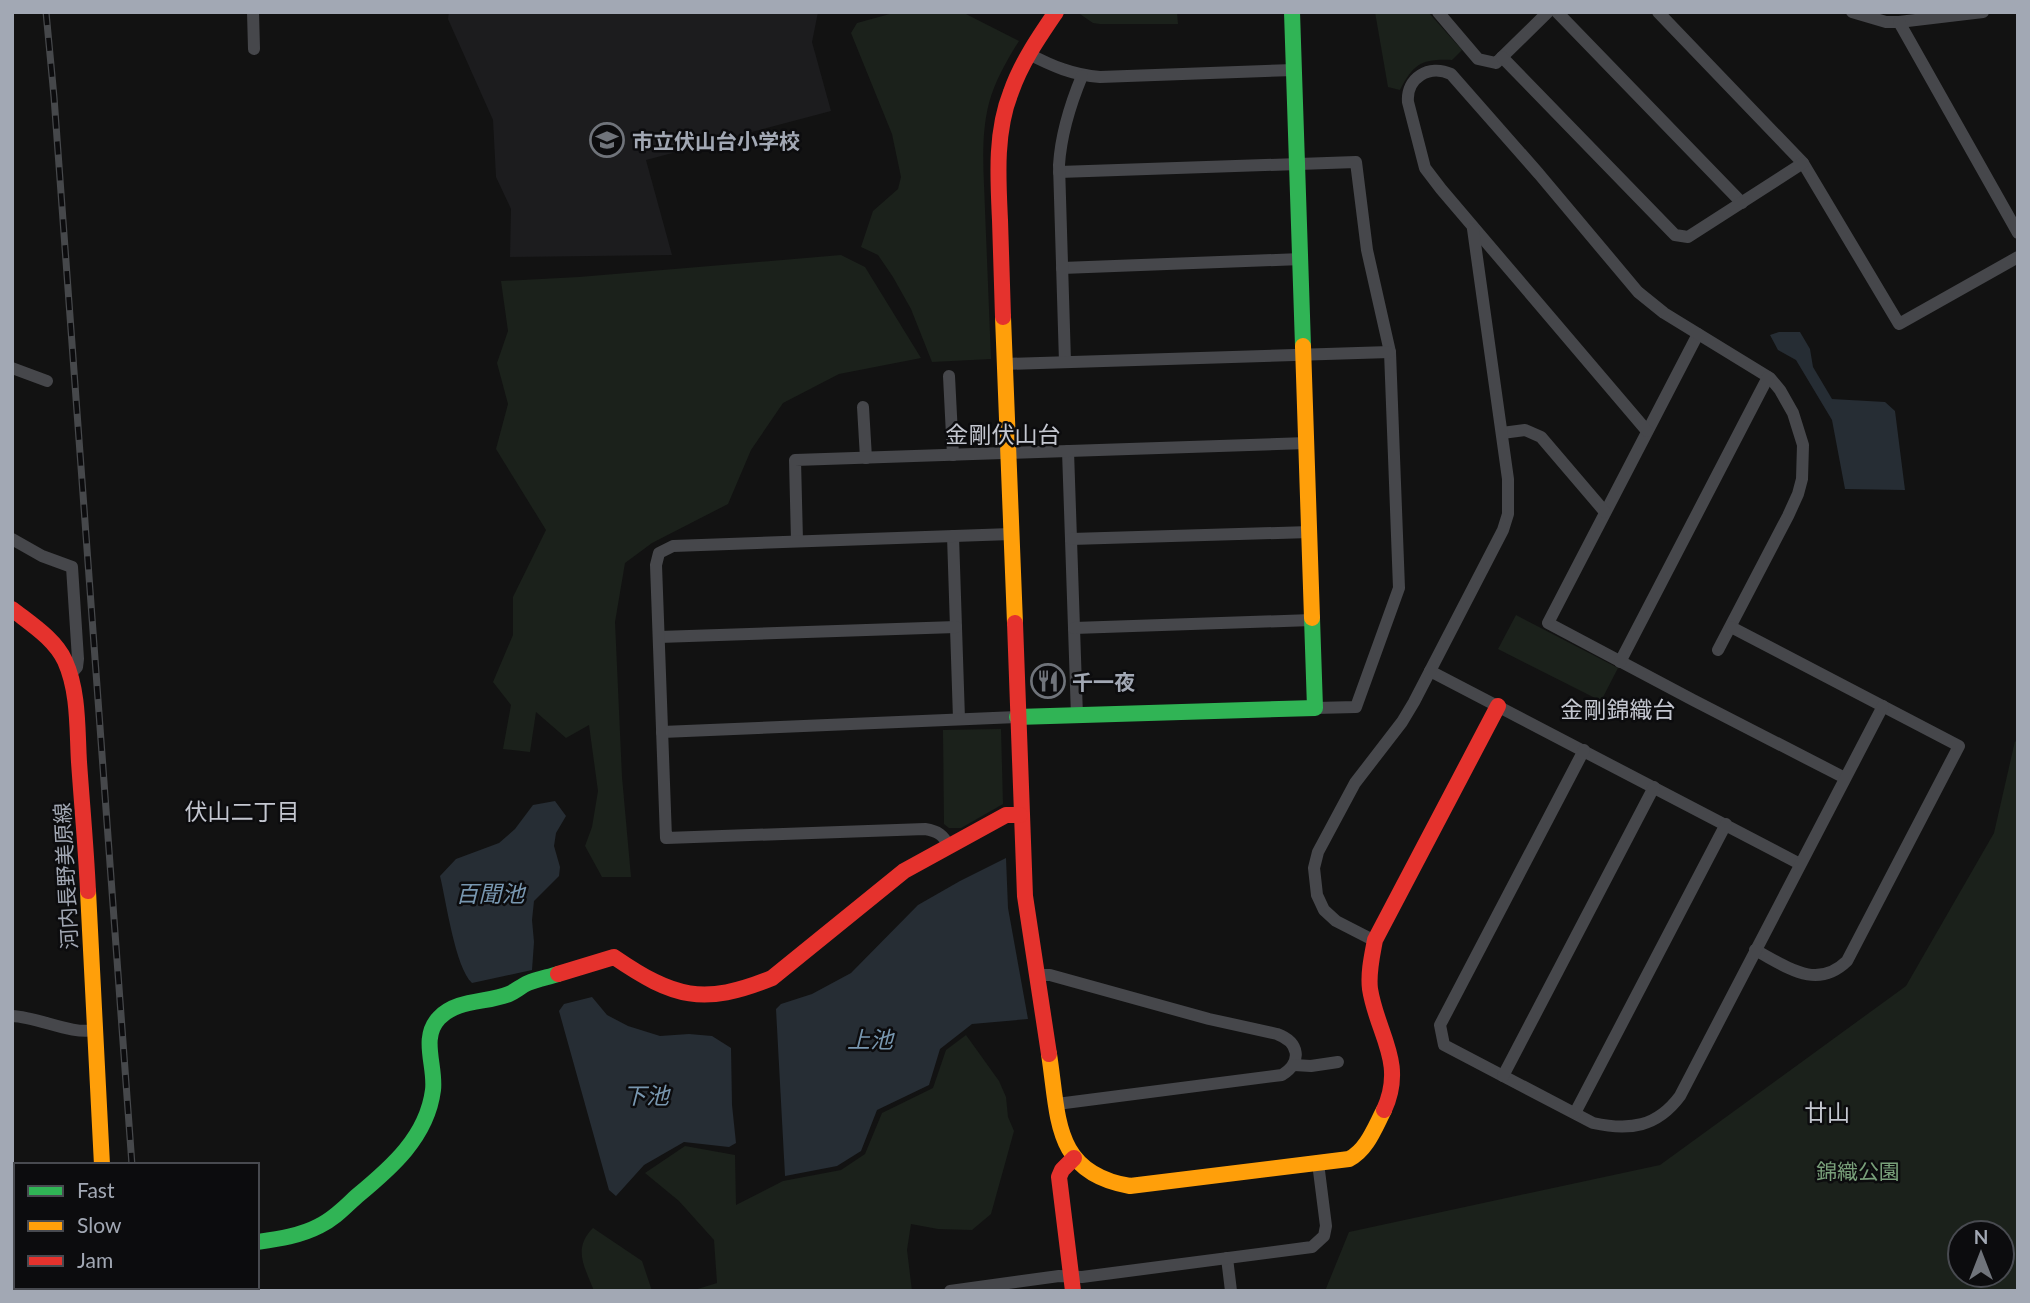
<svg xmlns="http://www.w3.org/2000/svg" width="2030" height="1303" font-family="Lato,'Noto Sans JP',sans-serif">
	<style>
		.built { fill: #1c1c1e }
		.green { fill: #1b211b; fill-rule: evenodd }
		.water { fill: #262d34 }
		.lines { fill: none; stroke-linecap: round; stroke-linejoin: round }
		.street { stroke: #46474b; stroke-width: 12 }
		.fast { stroke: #30b455; stroke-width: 16 }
		.slow { stroke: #ff9f0a; stroke-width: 16 }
		.jam { stroke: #e5322d; stroke-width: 16 }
		.rail-casing { stroke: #46484b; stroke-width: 7 }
		.rail { stroke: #0c0c0e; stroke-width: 4.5; stroke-dasharray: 13; stroke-linecap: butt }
		.labels { text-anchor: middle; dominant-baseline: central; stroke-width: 5; stroke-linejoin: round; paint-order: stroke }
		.poi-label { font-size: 21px; font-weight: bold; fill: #a2a8b4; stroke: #0c0c0e; text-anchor: start }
		.street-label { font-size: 21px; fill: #a2a8b4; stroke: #0c0c0e }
		.park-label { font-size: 21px; fill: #79a07a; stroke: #0c0c0e }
		.neighbourhood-label { font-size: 23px; fill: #c4c7d0; stroke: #0c0c0e }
		.water-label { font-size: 23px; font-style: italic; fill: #7897b0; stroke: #0c0c0e }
	</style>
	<rect width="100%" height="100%" fill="#121212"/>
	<!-- built -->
	<path class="built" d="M449 12H818L812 42 831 111 646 160 672 255 510 257 511 209 496 177 493 120 448 19Z"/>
	<!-- green -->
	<g class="green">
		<path d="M897 12H962L1019 41C1007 60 995 81 989 103 980 138 984 175 985 210 987 259 989 309 991 359L932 362 911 309 893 277 878 255 861 247 873 211 898 189 901 177 892 134 851 33 857 23Z"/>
		<path d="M1077 12H1177L1178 24H1100L1093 23Z"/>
		<path d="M1375 12H1428L1462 50 1452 60C1422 59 1414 63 1400 90L1388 87Z"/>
		<path d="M841 255 865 267 921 358 839 374 783 403 751 450 728 504 652 543 625 563 615 622 622 777 631 877H602L585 846 592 827 598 791 589 725 566 738 536 712 530 752 503 749 511 705 493 682 513 635V597L546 530 496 449 508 404 497 363 508 331 501 281 579 277Z"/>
		<path d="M1516 615 1618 668 1601 701 1498 649Z"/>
		<path d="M1001 729 1003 804 961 828H949L944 824 943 730Z"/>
		<path d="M2015 741 2018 744V1291H1325L1349 1232 1660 1165 1906 986 1994 833ZM2002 1233V1275H1960V1233Z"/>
		<path d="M966 1035 999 1081 1006 1097 1008 1117 1014 1131 991 1214 972 1230 938 1229 911 1224 907 1250 912 1291H691L717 1283 714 1240 679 1201 645 1173 685 1146 735 1155 736 1205 783 1181 841 1170 865 1154 882 1113 933 1088 946 1050Z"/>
		<path d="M593 1228 642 1261 652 1291H594C585 1267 572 1249 593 1228Z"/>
	</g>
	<!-- water -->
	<g class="water">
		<path d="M1779 332H1800L1810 349 1813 367 1832 399 1885 402 1895 411 1905 490 1845 489 1832 420 1796 360 1778 350 1770 335Z"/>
		<path d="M555 801 566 816 556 833 554 846 560 867 559 876 534 901 532 920 534 942 532 970 472 983C455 967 446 900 440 876L456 859 499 843 515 829 533 805Z"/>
		<path d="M1006 858 1008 908 1028 1019 972 1024 940 1049 929 1085 877 1110 861 1151 837 1166 785 1176 776 1009 781 1004 812 994 851 973 918 905 960 881Z"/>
		<path d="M592 997 607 1015 628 1026 660 1036 689 1034 712 1036 731 1048 732 1105 736 1143 729 1147 684 1142 644 1165 616 1196 609 1190 559 1011 564 1004Z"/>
	</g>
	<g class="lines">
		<!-- street -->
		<g class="street">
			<path d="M253 12 254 49"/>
			<path d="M1438 12 1478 59 1496 63 1548 12"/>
			<path d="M1557 12 1742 203"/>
			<path d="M1658 12 1803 163 1899 324 2018 257"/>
			<path d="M1852 12 1886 22H1899L1983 12"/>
			<path d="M1899 22 2018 233"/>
			<path d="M1029 54C1052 66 1073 75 1100 77L1294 70"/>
			<path d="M1502 57 1675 235 1688 237 1803 163"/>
			<path d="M1059 172 1356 162 1367 250 1390 352 1399 588 1356 707 1315 708"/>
			<path d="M1062 268 1301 259"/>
			<path d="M1698 334 1548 623 1693 700 1845 778"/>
			<path d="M1065 362 1059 165C1061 133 1070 105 1082 76"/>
			<path d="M1005 364 1390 352"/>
			<path d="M12 368 47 381"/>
			<path d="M949 376 953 455"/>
			<path d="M863 407 866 458"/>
			<path d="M1647 431 1441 189 1425 168 1408 102C1406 78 1429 64 1451 74L1539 174 1638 292 1664 313 1770 378 1780 390 1793 413 1803 445 1802 479 1798 494 1788 516 1718 650"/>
			<path d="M1502 433 1525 430 1541 437 1605 512"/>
			<path d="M1068 451 1077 716"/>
			<path d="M953 536 959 719"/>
			<path d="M12 539 42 556 72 567 78 659 77 667 70 675"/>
			<path d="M1071 539 1310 532"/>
			<path d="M797 541 795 460 1307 443"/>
			<path d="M1731 627 1959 746 1847 961C1816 991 1786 966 1755 950"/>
			<path d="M1074 628 1312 620"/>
			<path d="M659 637 956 627"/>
			<path d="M1620 662 1768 377"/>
			<path d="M1430 671 1800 864"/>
			<path d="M662 732 1017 717"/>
			<path d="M1584 750 1440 1025 1444 1045 1593 1123C1630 1131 1657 1127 1680 1096L1883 706"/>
			<path d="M949 846C943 835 938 831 925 829L666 838 656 565 659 553 673 546 1011 534"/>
			<path d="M1375 941 1336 921 1324 910 1317 895 1314 868 1318 852 1355 783 1402 722 1414 702 1503 530 1508 514V479L1473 229"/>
			<path d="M1037 975H1050L1209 1019 1277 1034C1299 1042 1303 1062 1282 1075L1057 1104"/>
			<path d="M12 1016C38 1017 72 1035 94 1030"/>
			<path d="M1294 1065 1311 1066 1338 1062"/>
			<path d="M1503 1076 1654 787"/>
			<path d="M1575 1113 1726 824"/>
			<path d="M1227 1258 1231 1291"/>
			<path d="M106 1287V1291"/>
			<path d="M950 1291 1059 1276 1082 1277 1312 1247 1324 1236 1326 1226 1318 1163"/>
		</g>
		<!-- fast -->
		<g class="fast">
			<path d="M1292 12 1303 346"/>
			<path d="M1017 717 1315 708 1312 618"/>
			<path d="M257 1242C278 1239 300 1236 319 1226 334 1219 345 1207 357 1196 391 1168 427 1137 433 1090 436 1066 420 1038 439 1018 457 999 487 1003 509 994 516 991 521 986 528 983 537 979 549 977 558 974"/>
			<path d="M146 1287 150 1291"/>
			<path d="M64 1291 68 1287"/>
		</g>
		<!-- slow -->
		<g class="slow">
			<path d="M1003 317 1015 623"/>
			<path d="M1303 346 1312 618"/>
			<path d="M88 891 102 1165"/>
			<path d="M1049 1054C1059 1118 1053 1173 1130 1186L1349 1159C1367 1150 1375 1127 1384 1110"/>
		</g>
		<!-- jam -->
		<g class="jam">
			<path d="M1003 317C1002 285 1001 253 1000 220 998 178 995 132 1011 92 1021 63 1039 37 1056 12"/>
			<path d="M12 609C31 624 55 639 65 661 79 692 77 730 79 762 82 805 86 848 88 891"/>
			<path d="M1015 623 1025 896 1049 1054"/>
			<path d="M558 974 614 957C674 998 703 1006 772 978L904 871 1006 815H1020"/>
			<path d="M1384 1110C1406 1062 1377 1034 1370 989 1368 973 1372 956 1375 940L1498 706"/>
			<path d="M198 1291 199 1287"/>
			<path d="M1073 1291 1059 1177 1062 1170 1074 1158"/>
		</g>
		<!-- rail casing -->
		<g class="rail-casing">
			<g id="rail">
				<path d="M46 12 54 97 132 1165"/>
				<path d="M135 1287 136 1291"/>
			</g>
		</g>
		<!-- rail -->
		<use href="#rail" class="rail"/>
	</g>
	<!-- icons -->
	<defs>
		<g id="school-ring" transform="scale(1.75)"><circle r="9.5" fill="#0c0c0e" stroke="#70747b" stroke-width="1.5"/><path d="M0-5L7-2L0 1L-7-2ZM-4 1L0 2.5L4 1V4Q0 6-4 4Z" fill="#70747b"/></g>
		<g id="restaurant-ring" transform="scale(1.75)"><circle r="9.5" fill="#0c0c0e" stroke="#70747b" stroke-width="1.5"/><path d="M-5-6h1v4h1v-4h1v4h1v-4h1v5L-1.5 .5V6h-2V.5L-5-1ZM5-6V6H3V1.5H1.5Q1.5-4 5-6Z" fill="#70747b"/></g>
	</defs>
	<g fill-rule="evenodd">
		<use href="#school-ring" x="607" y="140"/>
		<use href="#restaurant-ring" x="1048" y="681"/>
	</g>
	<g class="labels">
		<!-- poi labels -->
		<g class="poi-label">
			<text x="632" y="140">市立伏山台小学校</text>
			<text x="1072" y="681">千一夜</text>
		</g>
		<!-- street labels -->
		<g class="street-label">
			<text transform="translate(65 876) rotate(-93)">河内長野美原線</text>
		</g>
		<!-- park labels -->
		<g class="park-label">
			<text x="1858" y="1170">錦織公園</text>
		</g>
		<!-- neighbourhood labels -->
		<g class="neighbourhood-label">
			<text x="1003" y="434">金剛伏山台</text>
			<text x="1618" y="709">金剛錦織台</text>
			<text x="242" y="811">伏山二丁目</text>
			<text x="1827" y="1112">廿山</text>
		</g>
		<!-- water labels -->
		<g class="water-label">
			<text x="490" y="893">百聞池</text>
			<text x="870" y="1039">上池</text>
			<text x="646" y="1095">下池</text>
		</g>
	</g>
	<!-- border -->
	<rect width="2030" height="1303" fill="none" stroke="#a2a8b4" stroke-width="28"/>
	<!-- legend -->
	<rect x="14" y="1163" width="245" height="126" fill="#0c0c0e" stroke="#484a50" stroke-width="2"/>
	<rect x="28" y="1186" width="35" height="10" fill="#30b455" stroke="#484a50" stroke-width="2"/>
	<text x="77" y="1198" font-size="21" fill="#a2a8b4">Fast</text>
	<rect x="28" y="1221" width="35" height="10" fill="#ff9f0a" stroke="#484a50" stroke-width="2"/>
	<text x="77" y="1233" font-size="21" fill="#a2a8b4">Slow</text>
	<rect x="28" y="1256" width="35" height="10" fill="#e5322d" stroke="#484a50" stroke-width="2"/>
	<text x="77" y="1268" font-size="21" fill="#a2a8b4">Jam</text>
	<!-- north arrow -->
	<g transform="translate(1981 1254)"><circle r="33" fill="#0c0c0e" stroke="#484a50" stroke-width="2"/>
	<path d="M0-5L12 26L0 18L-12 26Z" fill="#70747b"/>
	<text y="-10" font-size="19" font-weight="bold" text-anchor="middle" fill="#a2a8b4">N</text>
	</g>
</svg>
